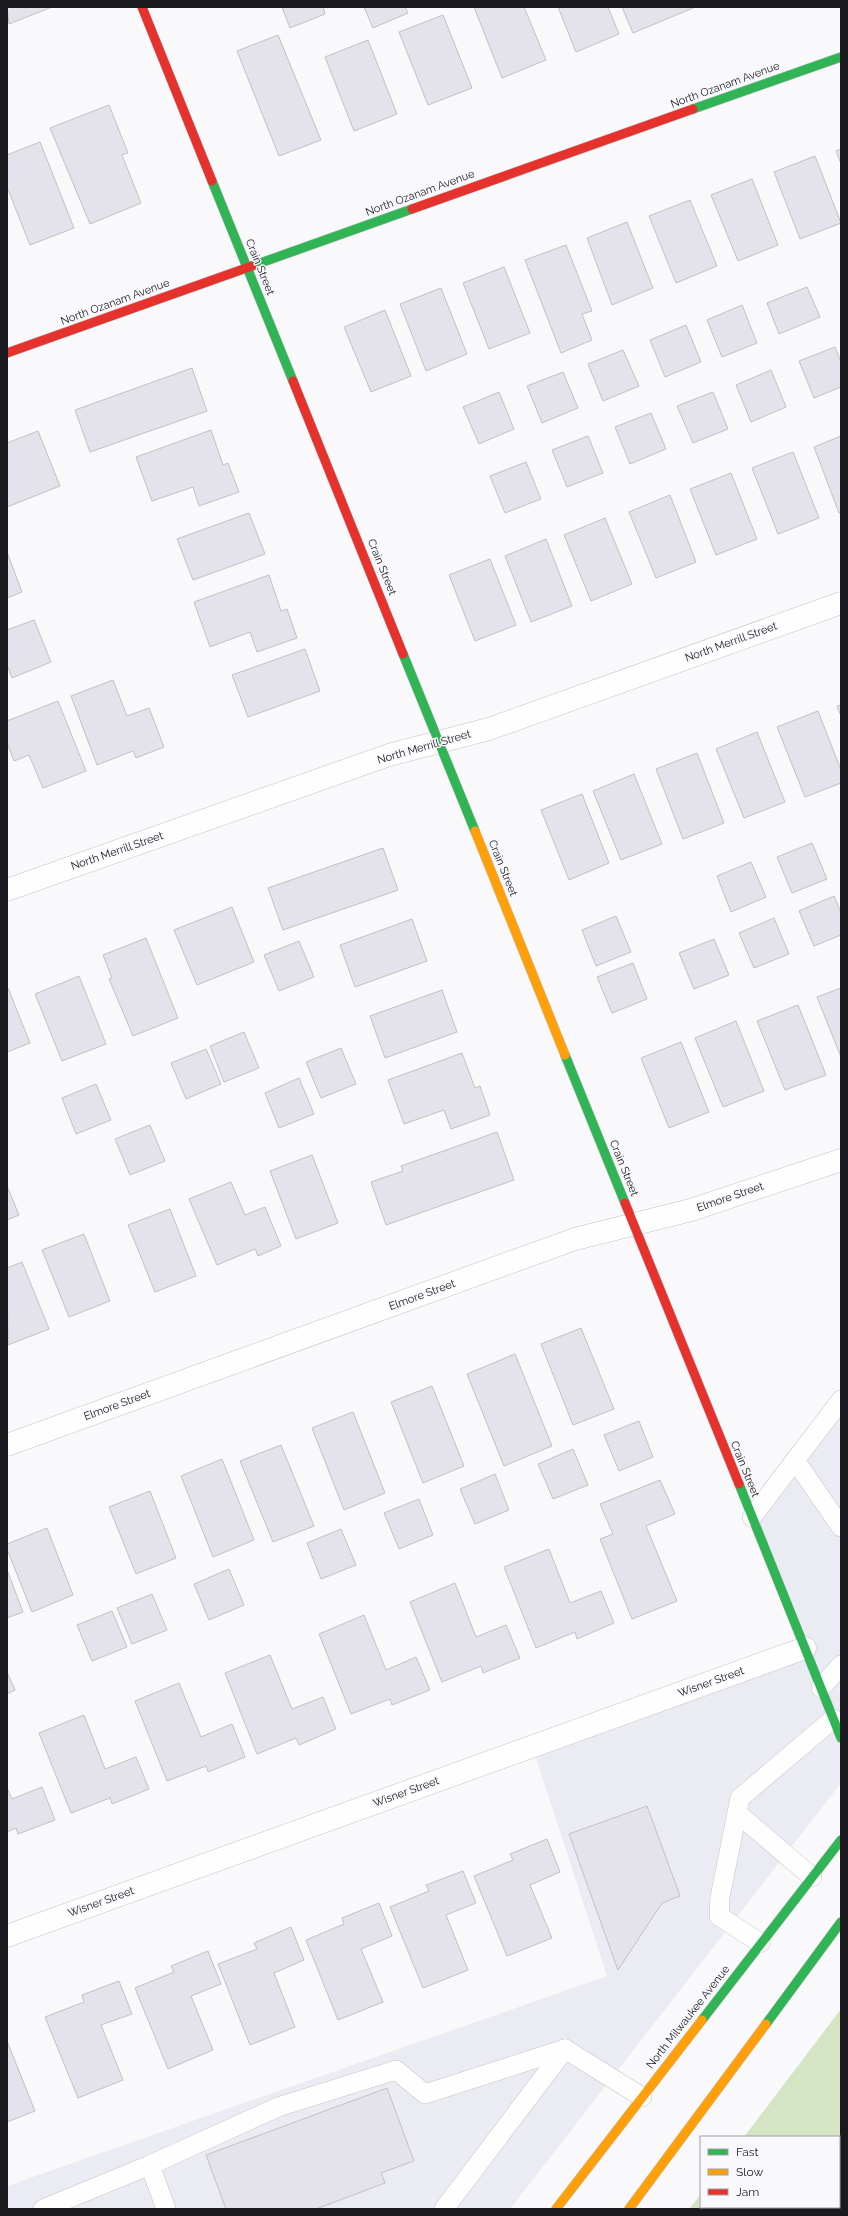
<svg xmlns="http://www.w3.org/2000/svg" width="848" height="2216" font-family="Raleway,sans-serif">
	<style>
		.built { fill: #ebebf3 }
		.green { fill: #d5e5c3 }
		.building { fill: #e4e2eb; stroke: #c1c1c4 }
		.lines { fill: none; stroke-linecap: round; stroke-linejoin: round }
		.lane-casing { stroke: #c3c3c7; stroke-width: 20 }
		.street-casing { stroke: #c3c3c7; stroke-width: 23 }
		.fast-casing { stroke: #c3c3c7; stroke-width: 10 }
		.slow-casing { stroke: #c3c3c7; stroke-width: 10 }
		.jam-casing { stroke: #c3c3c7; stroke-width: 10 }
		.lane { stroke: #fefeff; stroke-width: 19 }
		.street { stroke: #fefeff; stroke-width: 22 }
		.fast { stroke: #30b455; stroke-width: 9 }
		.slow { stroke: #ff9f0a; stroke-width: 9 }
		.jam { stroke: #e5322d; stroke-width: 9 }
		.labels { text-anchor: middle; dominant-baseline: central; stroke-width: 3; stroke-linejoin: round; paint-order: stroke }
		.street-label { font-size: 11px; fill: #1b1b1f; stroke: #f8f8fd }
	</style>
	<rect width="100%" height="100%" fill="#f9f9fc"/>
	<!-- built -->
	<path class="built" d="M841 1414V1783L510 2209H7V2186L607 1976 533 1749 812 1651 758 1518Z"/>
	<!-- green -->
	<path class="green" d="M841 2009V2209H689L701 2194V2207H839V2137H744Z"/>
	<!-- building -->
	<g class="building">
		<path d="M7 7H52L9 24Z"/>
		<path d="M282 7H323L325 14 290 28Z"/>
		<path d="M364 7H405L408 13 373 28Z"/>
		<path d="M474 7H524L546 60 502 78Z"/>
		<path d="M558 7H608L619 34 576 52Z"/>
		<path d="M622 7H693V8L633 33Z"/>
		<path d="M443 15 472 88 428 105 399 32Z"/>
		<path d="M278 35 321 140 279 156 237 51Z"/>
		<path d="M368 40 397 114 354 131 325 57Z"/>
		<path d="M109 105 128 153 122 155 141 203 90 224 50 128Z"/>
		<path d="M40 142 74 228 30 245 7 187V155Z"/>
		<path d="M841 149V164L836 151Z"/>
		<path d="M815 156 841 223 800 239 774 172Z"/>
		<path d="M752 179 778 245 738 261 711 195Z"/>
		<path d="M690 200 717 266 676 283 649 216Z"/>
		<path d="M627 222 653 288 612 305 587 238Z"/>
		<path d="M566 245 592 311 582 314 592 340 561 353 525 260Z"/>
		<path d="M504 267 530 333 489 349 463 283Z"/>
		<path d="M807 287 820 317 779 334 767 303Z"/>
		<path d="M441 288 467 354 426 371 400 304Z"/>
		<path d="M742 305 757 343 722 357 707 320Z"/>
		<path d="M385 310 411 376 371 392 344 327Z"/>
		<path d="M686 325 701 362 665 377 650 340Z"/>
		<path d="M835 347 841 362V387L814 398 799 361Z"/>
		<path d="M623 350 639 386 603 401 588 364Z"/>
		<path d="M192 368 207 411 90 452 75 410Z"/>
		<path d="M771 370 786 407 751 422 736 385Z"/>
		<path d="M563 372 578 408 542 423 527 386Z"/>
		<path d="M499 392 514 429 479 444 463 407Z"/>
		<path d="M713 392 728 429 693 443 677 406Z"/>
		<path d="M651 413 666 449 630 464 615 427Z"/>
		<path d="M211 430 223 465 228 463 239 492 199 506 193 487 152 501 136 457Z"/>
		<path d="M38 431 60 486 7 507V443Z"/>
		<path d="M588 436 603 473 567 487 552 450Z"/>
		<path d="M841 436V513H839L814 447Z"/>
		<path d="M793 452 819 518 778 534 752 468Z"/>
		<path d="M526 462 541 499 505 513 490 476Z"/>
		<path d="M731 473 757 539 716 555 690 489Z"/>
		<path d="M670 495 696 562 656 578 629 512Z"/>
		<path d="M249 513 265 554 193 580 177 539Z"/>
		<path d="M605 518 632 584 591 601 564 535Z"/>
		<path d="M546 539 572 606 531 622 505 556Z"/>
		<path d="M7 552 22 592 7 598Z"/>
		<path d="M490 559 516 625 475 641 449 575Z"/>
		<path d="M269 575 281 611 287 609 297 638 257 652 250 632 210 647 194 602Z"/>
		<path d="M34 620 51 662 12 678 7 665V630Z"/>
		<path d="M305 649 320 691 248 717 232 675Z"/>
		<path d="M113 680 127 716 149 708 164 747 136 758 133 751 97 765 71 696Z"/>
		<path d="M58 701 86 771 43 788 29 755 14 761 7 743V721Z"/>
		<path d="M841 705V716L837 706Z"/>
		<path d="M818 711 841 770V783L805 797 777 727Z"/>
		<path d="M757 732 785 802 744 818 716 749Z"/>
		<path d="M697 753 724 823 683 839 656 769Z"/>
		<path d="M634 774 662 844 621 860 593 791Z"/>
		<path d="M582 794 609 863 569 880 541 810Z"/>
		<path d="M812 843 827 879 792 893 777 857Z"/>
		<path d="M383 848 398 890 283 930 268 888Z"/>
		<path d="M751 862 766 897 731 912 717 876Z"/>
		<path d="M834 896 841 913V935L814 946 799 911Z"/>
		<path d="M232 907 254 962 197 985 174 930Z"/>
		<path d="M616 916 631 952 596 966 582 930Z"/>
		<path d="M774 918 789 954 754 968 739 933Z"/>
		<path d="M412 919 427 961 355 987 340 945Z"/>
		<path d="M146 938 178 1018 133 1036 109 979 112 978 103 955Z"/>
		<path d="M714 939 729 975 694 989 679 953Z"/>
		<path d="M299 941 314 977 279 991 264 955Z"/>
		<path d="M633 963 647 999 612 1013 597 977Z"/>
		<path d="M79 976 106 1044 62 1061 35 994Z"/>
		<path d="M7 988H8L30 1043 7 1052Z"/>
		<path d="M841 988V1057L817 997Z"/>
		<path d="M442 990 457 1032 385 1058 370 1016Z"/>
		<path d="M798 1005 826 1075 785 1090 757 1021Z"/>
		<path d="M736 1021 764 1091 723 1107 695 1038Z"/>
		<path d="M244 1032 259 1068 224 1082 210 1046Z"/>
		<path d="M681 1042 709 1112 669 1128 641 1058Z"/>
		<path d="M341 1048 356 1084 321 1098 306 1062Z"/>
		<path d="M206 1049 221 1084 186 1099 171 1063Z"/>
		<path d="M462 1053 475 1088 480 1086 490 1115 451 1129 444 1110 404 1124 388 1080Z"/>
		<path d="M299 1078 314 1114 279 1128 265 1093Z"/>
		<path d="M96 1084 111 1120 76 1134 62 1098Z"/>
		<path d="M150 1125 165 1161 130 1175 115 1139Z"/>
		<path d="M497 1132 514 1180 386 1225 371 1182 403 1171 401 1166Z"/>
		<path d="M312 1155 338 1223 296 1239 270 1171Z"/>
		<path d="M231 1182 245 1215 265 1207 281 1246 258 1256 255 1249 217 1265 189 1199Z"/>
		<path d="M7 1186 19 1215 7 1220Z"/>
		<path d="M170 1209 196 1276 155 1292 128 1225Z"/>
		<path d="M84 1234 110 1301 69 1317 42 1250Z"/>
		<path d="M22 1262 49 1329 8 1345 7 1268Z"/>
		<path d="M581 1328 614 1409 573 1425 541 1344Z"/>
		<path d="M515 1354 552 1446 504 1466 467 1374Z"/>
		<path d="M432 1386 464 1466 423 1483 391 1402Z"/>
		<path d="M353 1412 385 1493 344 1510 312 1428Z"/>
		<path d="M639 1421 653 1457 619 1471 604 1435Z"/>
		<path d="M281 1445 314 1526 273 1542 240 1461Z"/>
		<path d="M573 1449 588 1485 553 1499 538 1464Z"/>
		<path d="M222 1459 254 1540 213 1557 181 1476Z"/>
		<path d="M495 1474 509 1510 475 1524 460 1489Z"/>
		<path d="M660 1480 675 1514 646 1526 677 1601 632 1619 600 1539 613 1534 600 1504Z"/>
		<path d="M150 1491 176 1558 136 1574 109 1507Z"/>
		<path d="M419 1499 433 1535 399 1549 384 1513Z"/>
		<path d="M47 1528 73 1595 32 1612 7 1549V1544Z"/>
		<path d="M341 1529 356 1565 321 1579 307 1543Z"/>
		<path d="M549 1549 570 1603 601 1591 614 1623 577 1639 575 1632 536 1648 504 1567Z"/>
		<path d="M229 1569 244 1605 209 1620 194 1584Z"/>
		<path d="M7 1570 23 1612 7 1618Z"/>
		<path d="M455 1583 476 1637 506 1625 520 1658 483 1673 481 1666 442 1682 410 1602Z"/>
		<path d="M152 1594 167 1630 132 1644 117 1608Z"/>
		<path d="M112 1611 127 1647 92 1661 77 1625Z"/>
		<path d="M364 1615 386 1670 416 1657 430 1690 392 1705 390 1699 351 1714 319 1634Z"/>
		<path d="M270 1655 292 1709 323 1697 336 1729 299 1745 296 1738 257 1754 225 1673Z"/>
		<path d="M7 1672 15 1690 7 1694Z"/>
		<path d="M179 1683 201 1737 232 1724 245 1757 208 1772 206 1766 167 1781 135 1701Z"/>
		<path d="M84 1715 105 1769 136 1757 149 1789 112 1804 110 1798 71 1813 39 1733Z"/>
		<path d="M42 1787 55 1820 18 1834 16 1828 7 1832V1788L12 1799Z"/>
		<path d="M647 1806 680 1896 662 1903 618 1970 569 1834Z"/>
		<path d="M547 1839 560 1872 530 1885 552 1938 507 1956 474 1876 513 1860 510 1854Z"/>
		<path d="M463 1871 476 1903 446 1915 468 1970 423 1988 390 1907 429 1891 426 1885Z"/>
		<path d="M379 1903 392 1936 361 1949 383 2002 338 2020 306 1940 344 1924 342 1918Z"/>
		<path d="M291 1927 304 1960 274 1973 295 2027 250 2045 218 1964 257 1949 254 1943Z"/>
		<path d="M208 1951 221 1984 191 1996 213 2050 168 2069 135 1988 174 1972 171 1966Z"/>
		<path d="M119 1981 132 2014 101 2025 123 2080 78 2098 45 2017 84 2002 82 1995Z"/>
		<path d="M7 2041 35 2111 7 2122Z"/>
		<path d="M387 2088 414 2161 381 2173 385 2183 316 2209H226L206 2155Z"/>
	</g>
	<g class="lines">
		<!-- lane casing -->
		<g class="lane-casing">
			<g id="lane">
				<path d="M795 1460 841 1527"/>
				<path d="M752 1517 841 1400"/>
				<path d="M821 1688 841 1665"/>
				<path d="M737 1813 812 1877"/>
				<path d="M760 1943 719 1916 720 1897 740 1798 833 1719"/>
				<path d="M565 2049 642 2097"/>
				<path d="M150 2165 278 2107 396 2070 425 2094 565 2049"/>
				<path d="M43 2209 150 2165 166 2209"/>
				<path d="M444 2209 565 2049"/>
			</g>
		</g>
		<!-- street casing -->
		<g class="street-casing">
			<g id="street">
				<path d="M7 890 389 755 489 729 841 603"/>
				<path d="M7 1445 575 1239 691 1210 841 1160"/>
				<path d="M7 1936 805 1648"/>
			</g>
		</g>
		<!-- fast casing -->
		<g class="fast-casing">
			<g id="fast">
				<path d="M693 109 841 57"/>
				<path d="M212 181 293 381"/>
				<path d="M252 266 412 209"/>
				<path d="M403 654 475 831"/>
				<path d="M565 1055 625 1203"/>
				<path d="M739 1484 841 1738"/>
				<path d="M702 2020 841 1840"/>
				<path d="M766 2024 841 1922"/>
			</g>
		</g>
		<!-- slow casing -->
		<g class="slow-casing">
			<g id="slow">
				<path d="M475 831 565 1055"/>
				<path d="M556 2209 702 2020"/>
				<path d="M629 2209 766 2024"/>
			</g>
		</g>
		<!-- jam casing -->
		<g class="jam-casing">
			<g id="jam">
				<path d="M142 7 212 181"/>
				<path d="M412 209 693 109"/>
				<path d="M7 353 252 266"/>
				<path d="M293 381 403 654"/>
				<path d="M625 1203 739 1484"/>
			</g>
		</g>
		<!-- lane -->
		<use href="#lane" class="lane"/>
		<!-- street -->
		<use href="#street" class="street"/>
		<!-- fast -->
		<use href="#fast" class="fast"/>
		<!-- slow -->
		<use href="#slow" class="slow"/>
		<!-- jam -->
		<use href="#jam" class="jam"/>
	</g>
	<g class="labels">
		<!-- street labels -->
		<g class="street-label">
			<text transform="translate(725 85) rotate(-20)">North Ozanam Avenue</text>
			<text transform="translate(420 193) rotate(-20)">North Ozanam Avenue</text>
			<text transform="translate(260 267) rotate(68)">Crain Street</text>
			<text transform="translate(115 302) rotate(-20)">North Ozanam Avenue</text>
			<text transform="translate(382 567) rotate(68)">Crain Street</text>
			<text transform="translate(731 642) rotate(-20)">North Merrill Street</text>
			<text transform="translate(424 747) rotate(-16)">North Merrill Street</text>
			<text transform="translate(117 851) rotate(-19)">North Merrill Street</text>
			<text transform="translate(503 868) rotate(68)">Crain Street</text>
			<text transform="translate(624 1168) rotate(68)">Crain Street</text>
			<text transform="translate(730 1197) rotate(-19)">Elmore Street</text>
			<text transform="translate(422 1295) rotate(-20)">Elmore Street</text>
			<text transform="translate(117 1405) rotate(-20)">Elmore Street</text>
			<text transform="translate(745 1469) rotate(68)">Crain Street</text>
			<text transform="translate(711 1682) rotate(-20)">Wisner Street</text>
			<text transform="translate(406 1792) rotate(-20)">Wisner Street</text>
			<text transform="translate(101 1902) rotate(-20)">Wisner Street</text>
			<text transform="translate(688 2017) rotate(-52)">North Milwaukee Avenue</text>
		</g>
	</g>
	<!-- border -->
	<rect width="848" height="2216" fill="none" stroke="#1b1b1f" stroke-width="16"/>
	<!-- legend -->
	<rect x="700" y="2136" width="140" height="72" fill="#f8f8fd" stroke="#a0a0a4"/>
	<rect x="708" y="2149" width="20" height="6" fill="#30b455" stroke="#a0a0a4"/>
	<text x="736" y="2156" font-size="12" fill="#1b1b1f">Fast</text>
	<rect x="708" y="2169" width="20" height="6" fill="#ff9f0a" stroke="#a0a0a4"/>
	<text x="736" y="2176" font-size="12" fill="#1b1b1f">Slow</text>
	<rect x="708" y="2189" width="20" height="6" fill="#e5322d" stroke="#a0a0a4"/>
	<text x="736" y="2196" font-size="12" fill="#1b1b1f">Jam</text>
</svg>
